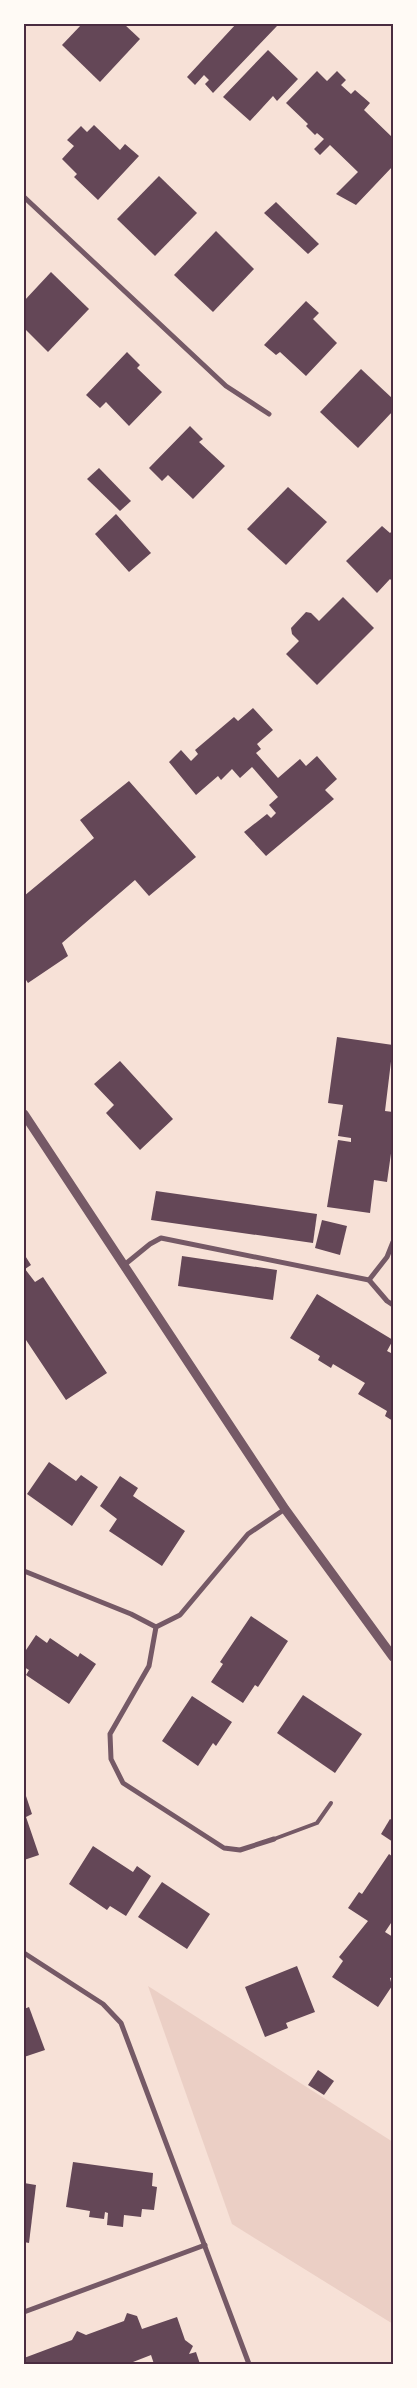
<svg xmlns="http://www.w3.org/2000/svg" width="417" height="2388" font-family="'Nunito Sans',sans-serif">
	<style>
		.green { fill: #ebcfc5 }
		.building { fill: #644757 }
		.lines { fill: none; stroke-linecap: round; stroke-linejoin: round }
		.service { stroke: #755966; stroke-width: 4 }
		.minor { stroke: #755966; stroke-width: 5 }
		.tertiary { stroke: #755966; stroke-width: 9 }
		.neatline { fill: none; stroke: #4a2c40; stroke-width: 2 }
	</style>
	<rect width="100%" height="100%" fill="#f7e1d7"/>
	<!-- green -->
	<path class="green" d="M148 1986 393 2142V2324L232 2224Z"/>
	<!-- building -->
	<g class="building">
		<path d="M82 24H124L140 39 100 82 62 45Z"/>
		<path d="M236 24H275L277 26 213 93 205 84 209 80 204 75 195 85 187 77Z"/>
		<path d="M268 50 298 79 277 101 273 96 250 121 223 97Z"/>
		<path d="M317 71 327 81 337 71 346 80 341 85 351 94 355 90 370 103 364 110 393 138V166L356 205 336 194 358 172 330 145 320 155 314 149 324 139 317 133 315 135 306 126 308 124 286 103Z"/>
		<path d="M94 125 120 150 125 144 139 156 98 200 74 177 77 174 62 159 74 146 67 140 81 126 87 132Z"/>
		<path d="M159 176 197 213 155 256 117 219Z"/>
		<path d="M276 202 319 244 308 254 264 213Z"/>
		<path d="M216 231 254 269 213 312 174 275Z"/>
		<path d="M51 272 89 309 48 352 24 328V301Z"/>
		<path d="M306 301 319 313 313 319 337 343 306 376 280 352 276 355 264 345Z"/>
		<path d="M127 352 140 365 137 368 162 392 129 426 106 402 100 408 86 395Z"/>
		<path d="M361 369 393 399V411L358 448 320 412Z"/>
		<path d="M190 426 203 439 199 442 225 466 193 499 168 475 162 481 149 468Z"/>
		<path d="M99 468 131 501 120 511 87 479Z"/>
		<path d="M288 487 327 522 286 565 247 529Z"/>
		<path d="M116 514 151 553 129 572 95 534Z"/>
		<path d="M382 526 390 533 393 530V582L390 579 377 593 346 561Z"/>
		<path d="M343 597 374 628 317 685 286 654 299 641 292 634 291 628 306 612 311 613 319 621Z"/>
		<path d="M253 708 273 730 257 744 261 749 256 753 278 778 300 759 306 766 317 756 337 779 325 790 334 799 266 856 244 832 267 814 271 818 276 813 269 805 278 797 252 767 240 778 232 769 221 780 218 776 196 795 169 762 181 750 191 761 198 754 195 750 234 717 238 721Z"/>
		<path d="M129 781 196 857 149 896 135 880 62 943 68 956 28 983 24 977V896L94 838 80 820Z"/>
		<path d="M337 1037 393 1045 385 1111 393 1112V1139L387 1182 374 1180 370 1213 327 1207 338 1140 351 1142V1138L338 1136 343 1105 328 1103Z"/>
		<path d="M120 1061 173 1119 140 1150 106 1113 114 1105 94 1084Z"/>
		<path d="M156 1191 317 1214 313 1243 151 1220Z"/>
		<path d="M322 1220 347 1226 340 1255 315 1248Z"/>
		<path d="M24 1254 31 1265 25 1269 35 1282 43 1277 107 1373 66 1400 24 1337Z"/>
		<path d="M182 1256 277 1270 273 1300 178 1286Z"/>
		<path d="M317 1294 393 1340 387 1351 393 1354V1421L385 1416 387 1411 358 1394 365 1383 333 1364 331 1368 318 1360 320 1356 290 1338Z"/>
		<path d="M49 1462 76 1481 81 1475 98 1487 72 1526 27 1494Z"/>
		<path d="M120 1476 138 1488 133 1496 185 1531 162 1566 109 1531 117 1519 100 1506Z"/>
		<path d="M251 1616 288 1641 258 1687 255 1685 243 1703 211 1682 223 1664 220 1662Z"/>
		<path d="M36 1635 47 1643 50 1638 78 1657 80 1653 96 1664 69 1704 26 1675 29 1670 24 1667V1653Z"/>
		<path d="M303 1695 362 1734 335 1773 277 1733Z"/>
		<path d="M192 1696 232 1722 216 1746 213 1743 198 1766 162 1741Z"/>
		<path d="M24 1790 32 1814 26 1817 39 1855 24 1860Z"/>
		<path d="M390 1819 393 1821V1842L381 1834Z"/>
		<path d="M93 1846 133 1872 137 1866 151 1876 126 1916 110 1906 107 1910 69 1884Z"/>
		<path d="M389 1854 393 1857V1920L385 1932 393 1937V1977L390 1978 392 1986 378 2007 332 1977 343 1961 339 1957 368 1921 348 1908 359 1892 362 1894Z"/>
		<path d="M162 1882 210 1914 187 1949 138 1917Z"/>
		<path d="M297 1966 315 2012 286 2023 288 2028 265 2037 245 1987Z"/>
		<path d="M29 2007 45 2050 24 2057V2009Z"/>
		<path d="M318 2070 334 2081 324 2095 308 2085Z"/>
		<path d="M73 2162 153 2173 152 2186 157 2187 154 2210 142 2209 141 2217 124 2215 123 2227 107 2225 108 2213 105 2212 104 2219 89 2217 90 2211 66 2207Z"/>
		<path d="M24 2183 36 2185 29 2243 24 2242Z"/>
		<path d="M127 2313 137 2316 142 2329 177 2317 185 2340 193 2346 189 2354 196 2352 200 2364H154L151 2355 133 2362 132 2364H24V2358L72 2340 77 2331 86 2335 124 2321Z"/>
	</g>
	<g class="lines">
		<!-- service -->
		<path class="service" d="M274 1839 317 1823 331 1803"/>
		<!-- minor -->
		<g class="minor">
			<path d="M24 197 226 386 269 414"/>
			<path d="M123 1266 150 1244 161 1238 369 1280 387 1257 393 1242"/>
			<path d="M369 1280 387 1301 393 1305"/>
			<path d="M24 1571 131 1614 156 1627"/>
			<path d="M274 1839 240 1850 224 1848 123 1783 111 1759 110 1734 149 1666 156 1627 180 1615 248 1534 285 1509"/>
			<path d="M24 1953 103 2004 121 2023 249 2364"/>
			<path d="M24 2312 205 2245"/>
		</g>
		<!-- tertiary -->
		<path class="tertiary" d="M24 1114 285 1509 393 1657"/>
	</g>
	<!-- border -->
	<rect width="417" height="2388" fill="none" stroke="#fffaf5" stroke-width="50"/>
	<rect x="25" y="25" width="367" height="2338" class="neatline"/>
</svg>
